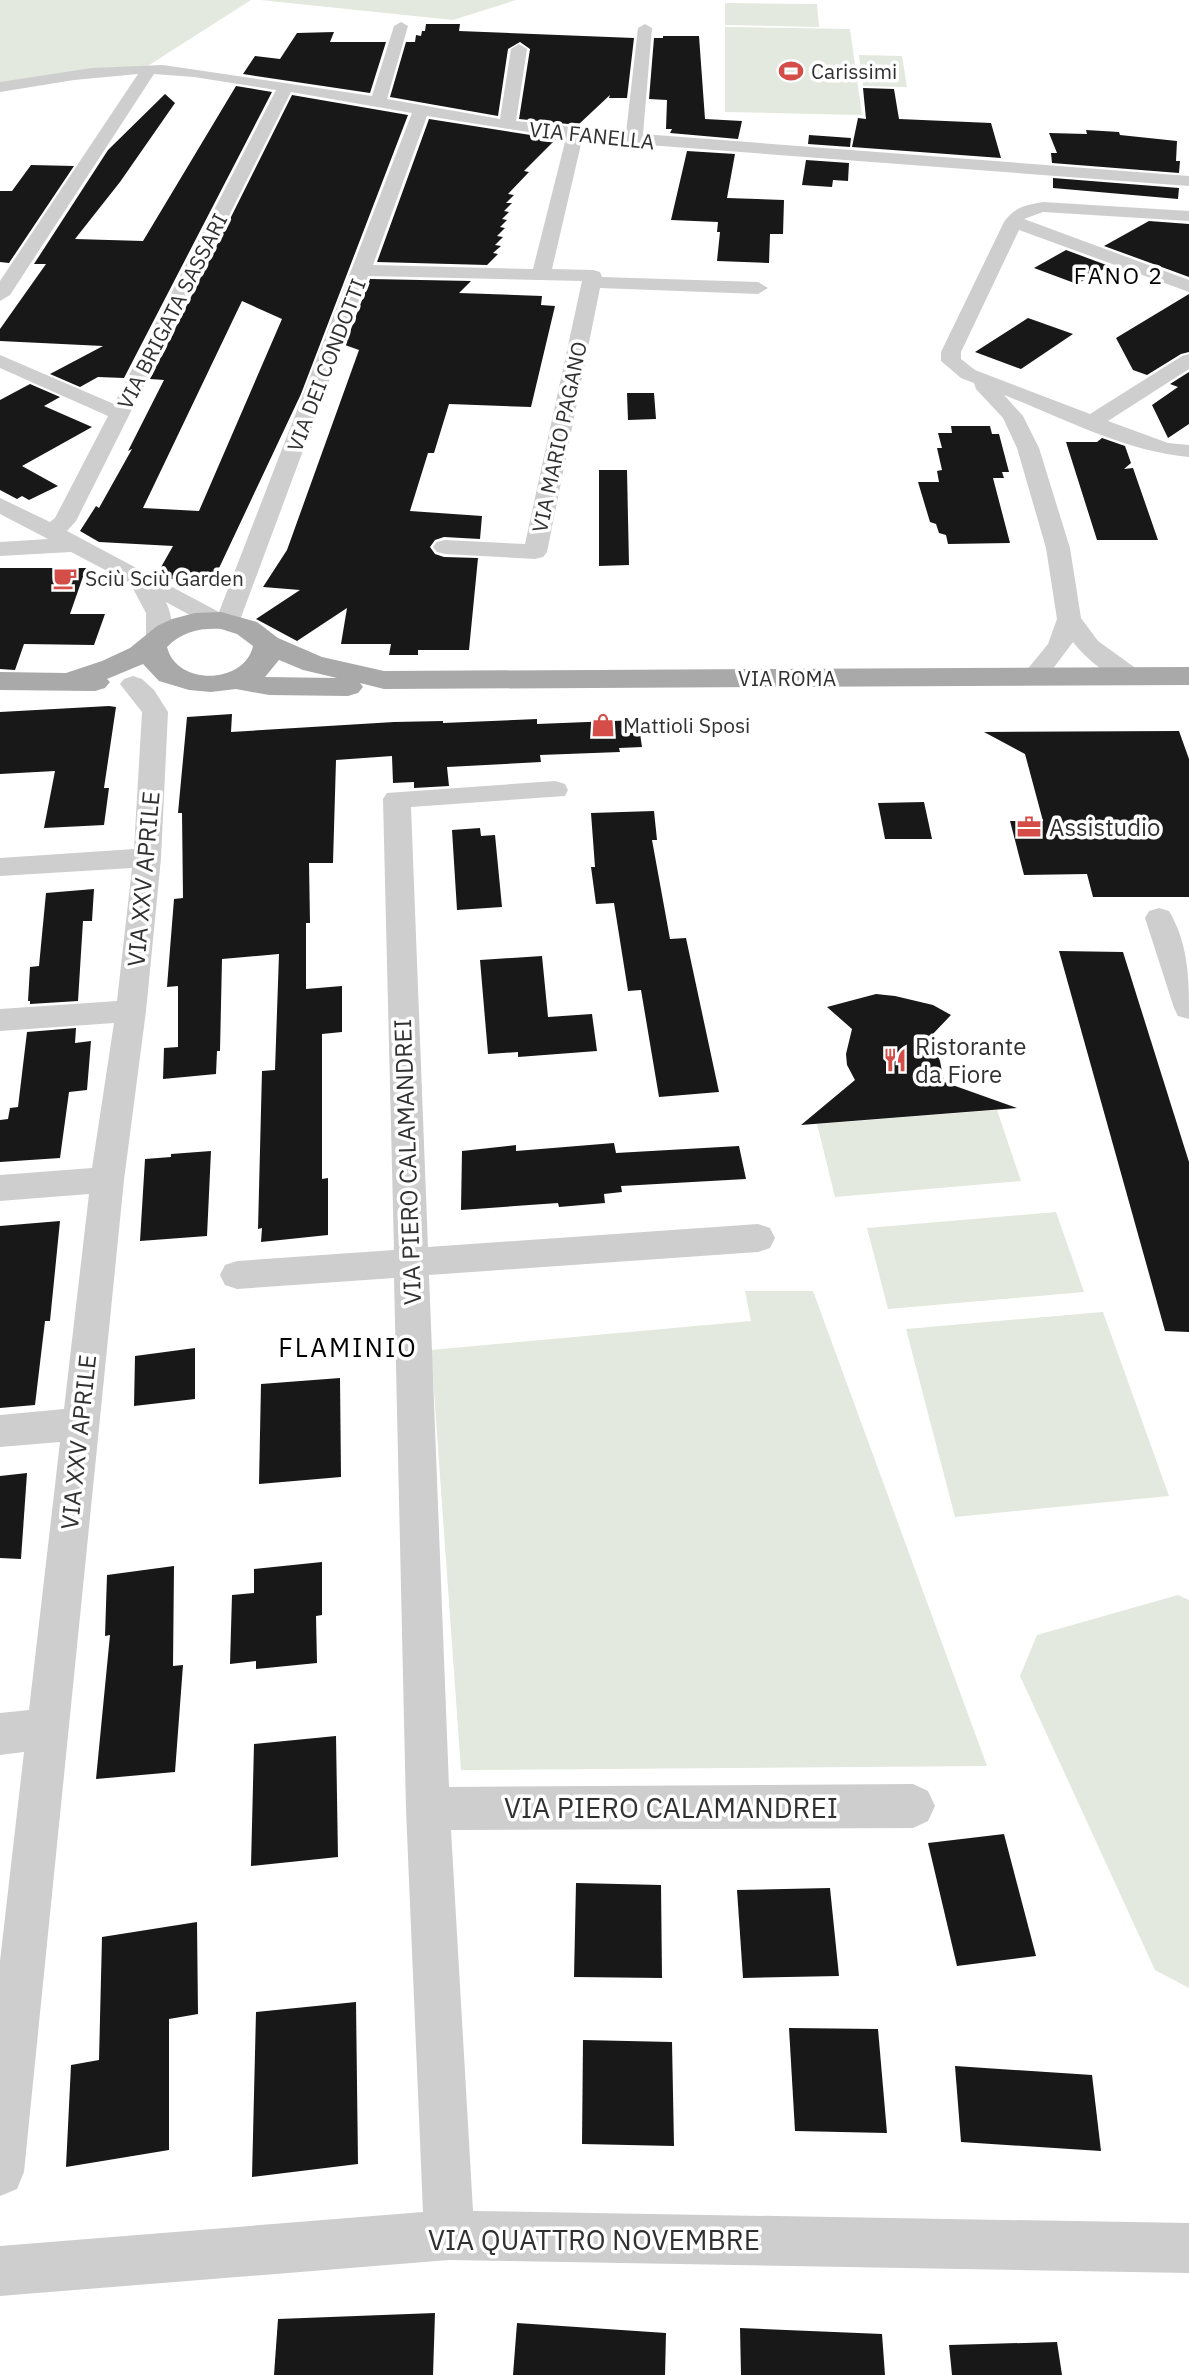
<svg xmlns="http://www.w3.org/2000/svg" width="1189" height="2375" font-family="'IBM Plex Sans',sans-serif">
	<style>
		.green { fill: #e3e9de }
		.building { fill: #181818; fill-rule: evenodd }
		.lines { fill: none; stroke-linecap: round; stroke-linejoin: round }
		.minor { fill: #cecece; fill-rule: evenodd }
		.major { fill: #a9a9a9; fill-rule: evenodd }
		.labels { text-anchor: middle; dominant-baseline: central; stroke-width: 7; stroke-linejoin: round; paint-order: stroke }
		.far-poi-label { font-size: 21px; fill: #313131; stroke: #fff; text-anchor: start }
		.far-street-label { font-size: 21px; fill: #313131; stroke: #fff }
		.far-quarter-label { font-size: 23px; letter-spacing: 2px; fill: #000; stroke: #fff }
		.poi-label { font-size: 24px; fill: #313131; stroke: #fff; text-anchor: start }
		.street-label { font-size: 24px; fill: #313131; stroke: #fff }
		.neighbourhood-label { font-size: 26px; letter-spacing: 2px; fill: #000; stroke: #fff }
		.near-street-label { font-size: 28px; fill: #313131; stroke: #fff }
	</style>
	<rect width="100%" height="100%" fill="#fff"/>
	<!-- green -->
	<g class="green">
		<path d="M0 0H251L143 69 0 90Z"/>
		<path d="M260 0H516L453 20Z"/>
		<path d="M725 3 817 4 819 27 725 25Z"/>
		<path d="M725 27 850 29 862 115 725 112Z"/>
		<path d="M859 55 902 56 907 87 863 86Z"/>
		<path d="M997 1110 1021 1181 835 1197 817 1124Z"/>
		<path d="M1056 1212 1084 1292 888 1309 867 1228Z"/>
		<path d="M745 1291H813L987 1766 461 1770 431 1350 751 1321Z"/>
		<path d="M1103 1312 1169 1496 955 1517 906 1329Z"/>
		<path d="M1178 1595 1189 1600V1988L1155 1970 1020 1676 1037 1635Z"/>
	</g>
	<!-- building -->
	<g class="building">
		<path d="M426 24H460L459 31 634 38 627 98H609L610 95 578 125 519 119 530 49 520 42 508 49 498 116 390 97 406 42H415L416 35 421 36 422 31H425Z"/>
		<path d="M334 32 330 42H386L370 93 243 74 255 56 280 59 297 33Z"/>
		<path d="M663 36H699L705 119 742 121 738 139 670 133 672 129H666L667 100 649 99 654 38H663Z"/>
		<path d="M236 86 272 92 124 378 98 377 80 387 50 374 103 346 0 341V329L46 264H34L108 150 165 94 175 103 120 182 75 239 143 241Z"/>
		<path d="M863 88 894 89 899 119 991 123 1001 158 852 147 858 118 866 119Z"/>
		<path d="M292 95 408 115 301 394 212 583 161 578 156 576 173 546 99 542 80 531 96 506 99 508 132 449 128 451 164 380 150 379ZM242 301 282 319 199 511 143 508Z"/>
		<path d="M429 119 556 139 524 171 529 172 508 194 514 195 506 203H512L504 211 509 212 502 219 507 220 500 227 505 228 497 236 503 237 495 245 501 246 493 253 498 254 487 265 377 262Z"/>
		<path d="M1086 130 1119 132 1120 135 1177 141 1176 161H1180L1179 173 1052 163 1051 153H1057L1049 133 1087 134Z"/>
		<path d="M809 135 851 138 850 147 808 144Z"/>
		<path d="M687 151 735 154 727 198 784 200 783 234H770L769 263 717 261 720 232H717L718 222 671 220Z"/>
		<path d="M806 160 849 163 848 181 833 180 832 187 802 185Z"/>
		<path d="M31 165 74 166 9 263 0 262V191H12Z"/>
		<path d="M1053 178 1179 188 1178 199 1053 188Z"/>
		<path d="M1149 221 1189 224V277L1104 246Z"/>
		<path d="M1066 250 1109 266 1077 284 1034 268Z"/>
		<path d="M370 279 471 281 459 293 542 296 541 305 555 306 531 407 449 404 434 453H428L410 511 482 516 480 539 444 537 435 540 430 547 435 554 444 557 478 558 469 650H418V655H389L391 644H341L347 608 297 641 256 619 300 590 263 587 287 550 359 350 345 345Z"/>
		<path d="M1189 294V352L1181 354 1147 375 1133 370 1116 338Z"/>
		<path d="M1028 318 1073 334 1021 369 975 352Z"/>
		<path d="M1189 372V424L1168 438 1152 405 1178 387 1170 384Z"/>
		<path d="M30 384 60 397 44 406 92 427 22 466 58 486 29 500 22 496 17 499 0 490V400Z"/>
		<path d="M627 393H654L656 419 628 420Z"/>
		<path d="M951 426H990L992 434H999L1009 472H1002L1004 478H993L1010 543 948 544 946 535 939 533 936 524 930 522 918 482H939L937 471 942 470 937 448H942L938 433H952Z"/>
		<path d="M1102 438 1125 446 1131 463 1124 469 1133 468 1158 540H1097L1066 442H1097Z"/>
		<path d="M599 470H627L629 565 599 566Z"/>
		<path d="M0 568H86L70 614H105L94 645 24 644 15 670 0 669Z"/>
		<path d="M109 706 116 707 104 788H109L104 825 44 828 55 771 0 774V712Z"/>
		<path d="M232 714 231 732 394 722 443 721V723L537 719V724L638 720 642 747 619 748 620 752 540 755 541 762 447 767 449 786 414 788V782L393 783 392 756 336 760 333 863H309L310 923H306V989L342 986V1032L322 1034V1179L328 1178V1235L261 1242 262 1228 258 1229 262 1071 275 1070 279 954 222 959 220 1051H217L216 1074 163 1079 164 1048 178 1047V986L167 987 174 899 183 898 182 813H178L187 717Z"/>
		<path d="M1179 731 1189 759V897H1093L1087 874 1024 875 1010 821H1043L1025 754 984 732Z"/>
		<path d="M924 802 932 839H885L878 803Z"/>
		<path d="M654 811 657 840H652L670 939 686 938 719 1092 659 1097 641 990 628 991 614 903 596 904 591 867H595L591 813Z"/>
		<path d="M480 828 481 836 495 835 502 907 457 910 452 830Z"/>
		<path d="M94 889 92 921H83L78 1001 30 1004V1001H28L30 967 39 966 46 893Z"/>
		<path d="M1059 951 1123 952 1189 1162V1332L1165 1331Z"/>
		<path d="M542 956 548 1017 592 1014 597 1051 518 1057V1052L488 1054 480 960Z"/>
		<path d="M876 994 895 996 933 1005 951 1015 930 1037 940 1061 944 1082 1017 1108 801 1125 855 1080 847 1065 846 1054 852 1029 827 1007Z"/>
		<path d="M76 1028 75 1043 91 1041 87 1090 69 1092 60 1158 0 1162V1120L8 1119 10 1108 18 1107 27 1032Z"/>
		<path d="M614 1143 616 1153 739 1146 746 1179 621 1186 622 1192 604 1194 605 1203 559 1207 558 1203 461 1210 462 1151 516 1145V1151Z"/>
		<path d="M211 1151 207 1236 140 1241 145 1159 171 1157V1154Z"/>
		<path d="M60 1221 50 1321H45L35 1405 0 1408V1226Z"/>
		<path d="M195 1348V1399L134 1406 135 1356Z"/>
		<path d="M340 1378 341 1477 259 1484 261 1384Z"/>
		<path d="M27 1473 21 1559 0 1558V1476Z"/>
		<path d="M322 1562V1615L316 1616 317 1663 256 1669V1661L230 1664 232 1595 254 1593V1569Z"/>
		<path d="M174 1566 173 1666 183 1665 175 1772 96 1779 110 1635 105 1636 107 1575Z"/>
		<path d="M336 1736 338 1857 251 1866 254 1744Z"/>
		<path d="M1004 1834 1036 1956 957 1966 928 1843Z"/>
		<path d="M576 1883 661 1885 662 1978 574 1977Z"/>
		<path d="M830 1888 839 1976 743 1978 737 1890Z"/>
		<path d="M197 1922 198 2014 169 2019V2150L66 2167 71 2065 99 2060 102 1937Z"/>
		<path d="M356 2002 358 2164 252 2177 256 2012Z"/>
		<path d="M789 2028 878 2029 887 2133 795 2131Z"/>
		<path d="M583 2040 672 2042 674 2146 582 2144Z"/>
		<path d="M955 2066 1092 2075 1101 2151 961 2142Z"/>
		<path d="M435 2313 433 2375H274L278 2319Z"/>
		<path d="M517 2323 666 2333 665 2375H513Z"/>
		<path d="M740 2328 882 2334 885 2375H741Z"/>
		<path d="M1057 2342 1062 2375H952L949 2345Z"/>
	</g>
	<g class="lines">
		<!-- minor -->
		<g class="minor">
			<path d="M401 22 408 26 387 99 500 119 511 49 519 44 527 49 516 121 626 133 638 28 645 24 652 28 643 134 1189 176V186L582 140 552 269 593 270 600 272 602 277 758 282 768 288 758 294 600 288 547 552 543 557 535 559 445 554 437 552 433 547 437 542 445 540 525 544 582 281 368 276 240 620 237 625 228 627 208 625 166 602C172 615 175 631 167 643L158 645 149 643 146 638V613L130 583 71 552 0 556V542L48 539 0 514V498L50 522 55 518 108 416 0 368V355L114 404 276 90 194 77 154 74 10 295 0 301V281L138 74 74 80 0 92V82L92 68 163 65 372 96 394 26ZM291 92 412 113 219 612 67 531 76 521ZM427 116 566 138 533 269 373 265Z"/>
			<path d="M1043 202 1189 211V221L1043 212 1024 219 1189 280V292L1019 230 961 352V359L975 370 1090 414 1182 356 1189 354V369L1108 421 1168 443 1189 445V457C1127 452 1062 418 1004 395L1023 416 1039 448 1070 548 1081 618 1098 641 1141 672 1145 677 1141 682C1119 688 1086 659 1073 642L1043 682 1034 685 1025 682 1021 677 1048 644 1057 619 1046 548 1017 448 1003 418 976 389 974 383 961 378 941 361V352L1004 222C1014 207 1026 205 1043 202Z"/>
			<path d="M133 676 142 679 154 690 168 712 161 858 146 1011 124 1180 24 2172 17 2189 0 2196V1961L24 1752 0 1755V1713L29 1710 60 1442 0 1447V1415L64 1409 89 1194 0 1201V1175L92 1168 114 1023 0 1031V1009L117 1001 132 868 0 876V858L134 849 142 712 120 684 124 679Z"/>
			<path d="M555 781 565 784 568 790 565 796 411 807 428 1247 758 1224 770 1228 775 1238 770 1248 758 1252 429 1275 449 1787 913 1784 928 1791 935 1806 928 1821 913 1828 451 1830 473 2211 1189 2223V2273L449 2260 0 2296V2246L423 2212 406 1809 394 1278 237 1289 225 1285 220 1275 225 1265 237 1261 394 1250 383 799 387 793Z"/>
			<path d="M1159 908 1169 911C1189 945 1189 980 1189 1019L1178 1016 1174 1008 1145 918 1149 911Z"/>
		</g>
		<!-- major -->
		<path class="major" d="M221 612 257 622 278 638 322 657 384 671 1189 667V685L384 689 360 683 363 687 358 693 348 696 269 695 236 689 211 692 189 690 159 681 143 664 107 679 110 682 105 688 95 691 0 690V672L66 673 102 661 130 648 157 626 172 619 195 613ZM221 629 237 634 253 646C245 684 177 687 167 647 183 631 201 628 221 629ZM279 660 303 670 337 678 265 677Z"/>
	</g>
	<!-- icons -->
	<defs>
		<g id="stadium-bare" transform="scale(1.89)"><path d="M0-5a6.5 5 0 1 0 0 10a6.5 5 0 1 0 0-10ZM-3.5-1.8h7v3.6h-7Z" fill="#d44d48" stroke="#fff" stroke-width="2.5" paint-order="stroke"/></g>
		<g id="cafe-bare" transform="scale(1.89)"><path d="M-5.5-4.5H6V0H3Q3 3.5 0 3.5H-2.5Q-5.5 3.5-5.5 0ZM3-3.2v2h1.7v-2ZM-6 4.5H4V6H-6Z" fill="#d44d48" stroke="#fff" stroke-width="2.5" paint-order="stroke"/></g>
		<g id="shop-bare" transform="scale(1.89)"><path d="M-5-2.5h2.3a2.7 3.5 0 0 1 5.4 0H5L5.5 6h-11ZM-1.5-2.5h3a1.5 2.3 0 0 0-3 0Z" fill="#d44d48" stroke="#fff" stroke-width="2.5" paint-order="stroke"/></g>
		<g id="office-bare" transform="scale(1.89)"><path d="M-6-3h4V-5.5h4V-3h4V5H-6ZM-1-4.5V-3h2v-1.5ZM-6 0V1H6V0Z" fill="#d44d48" stroke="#fff" stroke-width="2.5" paint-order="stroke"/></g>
		<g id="restaurant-bare" transform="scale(1.89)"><path d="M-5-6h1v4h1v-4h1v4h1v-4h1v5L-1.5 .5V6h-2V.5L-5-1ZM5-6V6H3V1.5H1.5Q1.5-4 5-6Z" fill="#d44d48" stroke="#fff" stroke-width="2.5" paint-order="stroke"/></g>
	</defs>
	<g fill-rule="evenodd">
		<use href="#stadium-bare" x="791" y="71"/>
		<use href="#cafe-bare" x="65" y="578"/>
		<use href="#shop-bare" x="603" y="725"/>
		<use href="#office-bare" x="1029" y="827"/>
		<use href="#restaurant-bare" x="895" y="1060"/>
	</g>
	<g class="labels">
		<!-- far-poi labels -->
		<g class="far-poi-label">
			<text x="811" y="71">Carissimi</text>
			<text x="85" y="578">Sciù Sciù Garden</text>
			<text x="623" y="725">Mattioli Sposi</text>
		</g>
		<!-- far-street labels -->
		<g class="far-street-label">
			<text transform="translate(592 135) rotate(6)">VIA FANELLA</text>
			<text transform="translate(172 311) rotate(-63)">VIA BRIGATA SASSARI</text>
			<text transform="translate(326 365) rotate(-69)">VIA DEI CONDOTTI</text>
			<text transform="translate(559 437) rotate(-78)">VIA MARIO PAGANO</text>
			<text x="787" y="678">VIA ROMA</text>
		</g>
		<!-- far-quarter labels -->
		<g class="far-quarter-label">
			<text x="1119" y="275">FANO 2</text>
		</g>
		<!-- poi labels -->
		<g class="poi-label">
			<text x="1049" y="827">Assistudio</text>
			<text x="915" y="1046">Ristorante<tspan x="915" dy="28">da Fiore</tspan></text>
		</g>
		<!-- street labels -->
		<g class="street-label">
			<text transform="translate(143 879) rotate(-85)">VIA XXV APRILE</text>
			<text transform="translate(407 1162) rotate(-92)">VIA PIERO CALAMANDREI</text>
			<text transform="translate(78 1442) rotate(-84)">VIA XXV APRILE</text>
		</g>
		<!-- neighbourhood labels -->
		<g class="neighbourhood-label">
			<text x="348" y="1347">FLAMINIO</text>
		</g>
		<!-- near-street labels -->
		<g class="near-street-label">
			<text x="671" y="1807">VIA PIERO CALAMANDREI</text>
			<text x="594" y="2239">VIA QUATTRO NOVEMBRE</text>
		</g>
	</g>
</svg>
